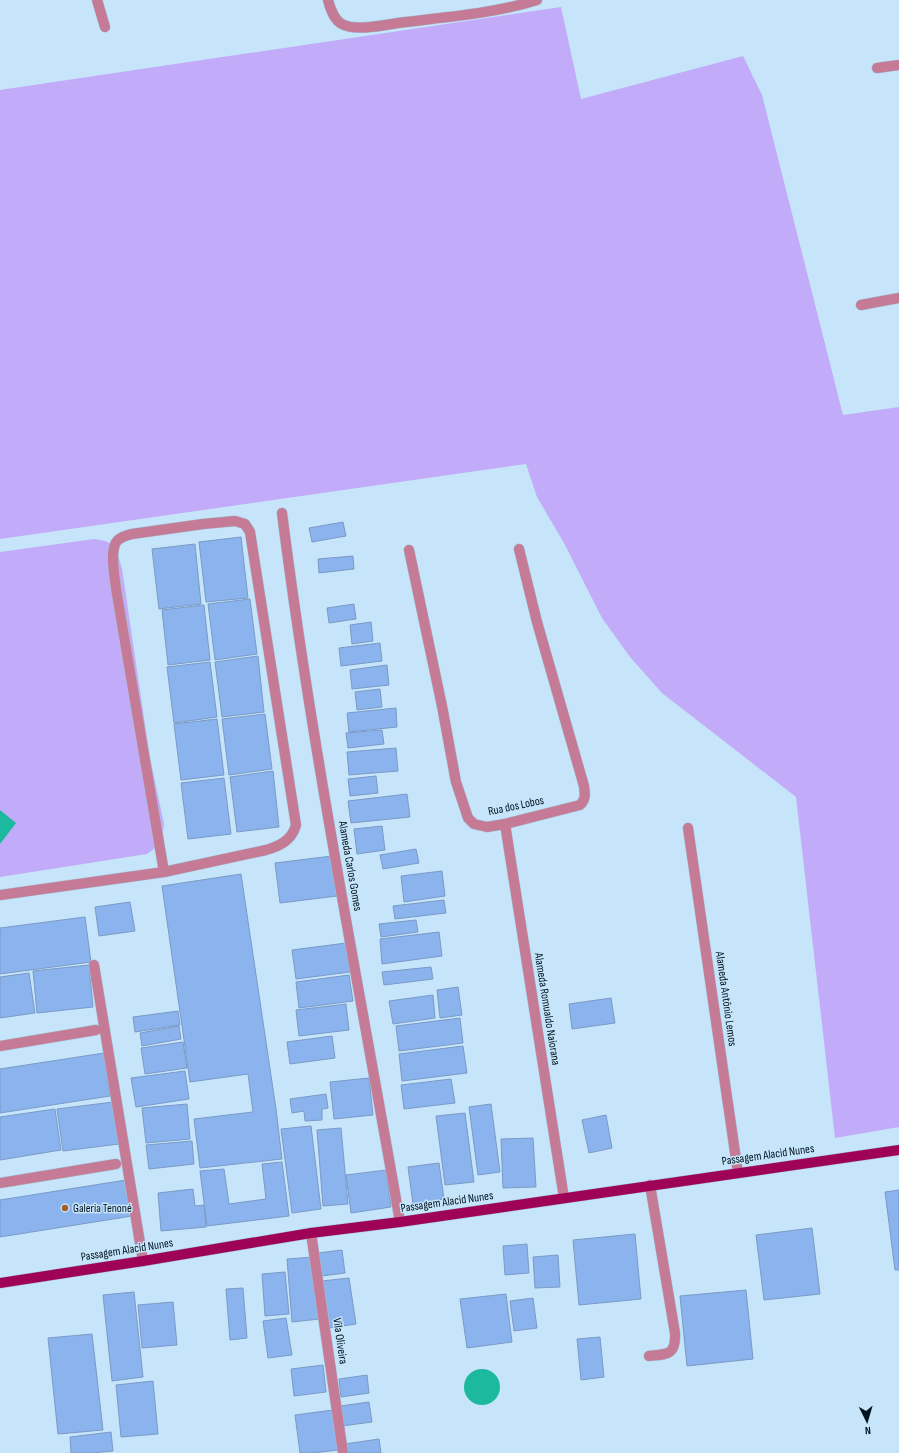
<svg xmlns="http://www.w3.org/2000/svg" width="899" height="1453" font-family="'Sofia Sans Condensed',sans-serif">
	<style>
		.green { fill: #c2abf8 }
		.water { fill: #1cb99f }
		.building { fill: #8bb3ed; stroke: #7b9ac6 }
		.lines { fill: none; stroke-linecap: round; stroke-linejoin: round }
		.minor-casing { stroke: #a6c3d7; stroke-width: 11 }
		.major-casing { stroke: #a6c3d7; stroke-width: 11 }
		.minor { stroke: #c57b95; stroke-width: 10 }
		.major { stroke: #9f0358; stroke-width: 10 }
		.poi-dot { fill: #a1602b; stroke: #c6e5fa; stroke-width: 1.5 }
		.labels { text-anchor: middle; dominant-baseline: central; stroke-width: 3; stroke-linejoin: round; paint-order: stroke }
		.street-label { font-size: 12px; fill: #01131f; stroke: #c6e5fa }
		.poi-label { font-size: 12px; fill: #01131f; stroke: #c6e5fa; text-anchor: start }
	</style>
	<rect width="100%" height="100%" fill="#c6e5fa"/>
	<!-- green -->
	<g class="green">
		<path d="M561 7 581 99 743 56 762 95 843 415 899 407V1127L835 1138 796 797 662 693 630 657 602 618 564 543 537 497 526 464 0 539V90Z"/>
		<path d="M94 539C116 541 117 550 122 569L150 758 164 824 162 838 155 848 147 854 0 877V552Z"/>
	</g>
	<!-- water -->
	<g class="water">
		<path d="M0 810 16 823 0 844Z"/>
		<circle cx="482" cy="1387" r="18"/>
	</g>
	<!-- building -->
	<g class="building">
		<path d="M343 522 346 536 312 542 309 528Z"/>
		<path d="M241 537 248 598 206 602 199 542Z"/>
		<path d="M195 544 201 604 159 609 152 549Z"/>
		<path d="M353 556 354 569 319 573 318 559Z"/>
		<path d="M250 599 257 654 215 660 208 604Z"/>
		<path d="M354 604 356 619 329 623 327 608Z"/>
		<path d="M204 605 210 660 168 665 162 610Z"/>
		<path d="M371 622 373 641 352 644 350 625Z"/>
		<path d="M380 643 382 661 341 666 339 648Z"/>
		<path d="M258 656 264 712 222 717 215 662Z"/>
		<path d="M210 662 217 717 174 723 167 667Z"/>
		<path d="M387 665 389 685 352 689 350 670Z"/>
		<path d="M380 689 382 707 357 710 355 692Z"/>
		<path d="M396 708 397 727 349 732 347 713Z"/>
		<path d="M265 714 272 769 229 775 222 719Z"/>
		<path d="M217 719 224 775 181 780 174 724Z"/>
		<path d="M382 730 384 744 348 748 346 733Z"/>
		<path d="M396 748 398 771 349 775 347 752Z"/>
		<path d="M273 771 279 827 237 832 230 777Z"/>
		<path d="M376 776 378 793 350 796 348 779Z"/>
		<path d="M224 778 231 834 188 839 181 783Z"/>
		<path d="M407 794 410 817 351 823 348 801Z"/>
		<path d="M382 826 385 850 357 854 354 829Z"/>
		<path d="M416 849 419 863 383 869 380 855Z"/>
		<path d="M332 856 337 896 280 903 275 863Z"/>
		<path d="M442 871 445 896 404 902 401 876Z"/>
		<path d="M241 874 276 1109 282 1159 200 1168 194 1119 253 1112 248 1074 190 1082 162 886Z"/>
		<path d="M444 900 446 913 395 919 393 906Z"/>
		<path d="M130 902 135 931 99 936 95 907Z"/>
		<path d="M85 917 91 962 0 974V928Z"/>
		<path d="M416 920 418 932 381 937 379 924Z"/>
		<path d="M439 932 442 956 382 964 380 939Z"/>
		<path d="M346 943 350 972 296 979 292 950Z"/>
		<path d="M89 965 93 1007 37 1013 33 971Z"/>
		<path d="M431 967 433 979 384 985 382 972Z"/>
		<path d="M29 973 35 1013 0 1018V977Z"/>
		<path d="M349 975 353 1001 299 1008 296 982Z"/>
		<path d="M458 987 462 1015 440 1018 437 990Z"/>
		<path d="M433 995 435 1018 393 1024 389 1001Z"/>
		<path d="M611 998 615 1023 572 1029 569 1004Z"/>
		<path d="M346 1004 349 1030 299 1036 296 1010Z"/>
		<path d="M178 1011 180 1025 135 1032 133 1017Z"/>
		<path d="M460 1018 463 1043 399 1051 396 1026Z"/>
		<path d="M179 1026 181 1039 142 1046 140 1033Z"/>
		<path d="M332 1036 335 1058 290 1064 287 1042Z"/>
		<path d="M183 1042 187 1068 145 1074 141 1048Z"/>
		<path d="M463 1046 467 1073 402 1081 399 1054Z"/>
		<path d="M104 1053 110 1096 0 1113V1069Z"/>
		<path d="M185 1071 189 1099 136 1107 131 1078Z"/>
		<path d="M369 1078 373 1115 334 1119 330 1082Z"/>
		<path d="M451 1079 455 1103 404 1109 401 1085Z"/>
		<path d="M326 1094 328 1108 322 1109V1120L305 1121 304 1111 292 1113 290 1099Z"/>
		<path d="M113 1102 119 1144 63 1151 57 1109Z"/>
		<path d="M187 1104 190 1139 146 1143 142 1108Z"/>
		<path d="M491 1104 500 1172 478 1175 469 1107Z"/>
		<path d="M55 1109 61 1150 0 1160V1117Z"/>
		<path d="M465 1113 474 1182 445 1185 436 1116Z"/>
		<path d="M606 1115 612 1148 589 1153 582 1120Z"/>
		<path d="M311 1126 321 1209 292 1213 281 1129Z"/>
		<path d="M341 1128 348 1204 323 1206 317 1130Z"/>
		<path d="M533 1138 536 1187 503 1188 501 1139Z"/>
		<path d="M192 1141 194 1164 149 1169 146 1145Z"/>
		<path d="M282 1162 289 1216 207 1226 200 1171 224 1169 229 1204 266 1199 262 1164Z"/>
		<path d="M439 1163 444 1199 413 1204 408 1167Z"/>
		<path d="M386 1170 391 1207 351 1213 346 1175Z"/>
		<path d="M126 1180 132 1216 0 1237V1200Z"/>
		<path d="M193 1189 195 1206 204 1205 206 1227 161 1231 158 1193Z"/>
		<path d="M899 1190V1270H895L885 1192Z"/>
		<path d="M812 1228 820 1294 764 1300 756 1235Z"/>
		<path d="M635 1234 641 1299 579 1305 573 1240Z"/>
		<path d="M527 1244 529 1273 505 1275 503 1246Z"/>
		<path d="M342 1250 345 1273 322 1276 318 1253Z"/>
		<path d="M558 1255 560 1287 535 1288 533 1257Z"/>
		<path d="M314 1257 320 1319 292 1322 287 1259Z"/>
		<path d="M285 1272 289 1314 265 1316 262 1274Z"/>
		<path d="M349 1278 356 1324 329 1328 322 1281Z"/>
		<path d="M243 1288 247 1338 230 1340 226 1289Z"/>
		<path d="M746 1290 753 1359 687 1366 680 1296Z"/>
		<path d="M134 1292 143 1377 112 1381 103 1295Z"/>
		<path d="M506 1294 512 1342 467 1348 460 1299Z"/>
		<path d="M533 1298 537 1328 514 1331 510 1301Z"/>
		<path d="M173 1302 177 1345 142 1348 138 1305Z"/>
		<path d="M286 1318 292 1355 268 1358 263 1321Z"/>
		<path d="M92 1334 103 1430 58 1434 48 1338Z"/>
		<path d="M600 1337 604 1377 581 1380 577 1339Z"/>
		<path d="M323 1365 326 1392 294 1396 291 1369Z"/>
		<path d="M367 1375 369 1393 341 1397 339 1379Z"/>
		<path d="M153 1381 158 1434 121 1437 116 1385Z"/>
		<path d="M369 1402 372 1422 342 1426 340 1406Z"/>
		<path d="M333 1410 338 1450 313 1453H300L295 1415Z"/>
		<path d="M111 1432 113 1451 92 1453H71L70 1437Z"/>
		<path d="M379 1439 381 1453H346L345 1444Z"/>
	</g>
	<g class="lines">
		<!-- minor casing -->
		<g class="minor-casing">
			<g id="minor">
				<path d="M97 0 105 27"/>
				<path d="M328 0C330 8 335 22 344 25 357 31 384 25 398 23 444 17 493 14 537 0"/>
				<path d="M877 68 899 65"/>
				<path d="M861 305 899 298"/>
				<path d="M282 513C312 751 359 986 400 1222"/>
				<path d="M409 550 442 706 456 782 468 818 474 824 487 827 505 824 580 805C586 800 585 793 584 786L537 622 519 549"/>
				<path d="M505 824 564 1198"/>
				<path d="M688 828 738 1173"/>
				<path d="M0 895 164 872 266 850C280 846 292 840 296 825L250 532 245 524 235 521 203 524 132 534C127 535 121 537 117 541 109 550 115 577 116 589L164 872"/>
				<path d="M94 965 143 1261"/>
				<path d="M0 1046 96 1030"/>
				<path d="M0 1183 116 1164"/>
				<path d="M311 1233 343 1453"/>
				<path d="M649 1356C668 1354 676 1355 675 1333L650 1185"/>
			</g>
		</g>
		<!-- major casing -->
		<g class="major-casing">
			<path id="major" d="M0 1283 143 1261 311 1233 400 1222 899 1150"/>
		</g>
		<!-- minor -->
		<use href="#minor" class="minor"/>
		<!-- major -->
		<use href="#major" class="major"/>
	</g>
	<!-- markers -->
	<circle class="poi-dot" cx="65" cy="1208" r="4"/>
	<g class="labels">
		<!-- street labels -->
		<g class="street-label">
			<text transform="translate(516 806) rotate(-12)">Rua dos Lobos</text>
			<text transform="translate(350 866) rotate(80)">Alameda Carlos Gomes</text>
			<text transform="translate(726 999) rotate(82)">Alameda Antônio Lemos</text>
			<text transform="translate(547 1009) rotate(81)">Alameda Romualdo Naiorana</text>
			<text transform="translate(768 1155) rotate(-8)">Passagem Alacid Nunes</text>
			<text transform="translate(447 1202) rotate(-8)">Passagem Alacid Nunes</text>
			<text transform="translate(127 1250) rotate(-9)">Passagem Alacid Nunes</text>
			<text transform="translate(340 1341) rotate(82)">Vila Oliveira</text>
		</g>
		<!-- poi labels -->
		<g class="poi-label">
			<text x="73" y="1208">Galeria Tenoné</text>
		</g>
	</g>
	<!-- north arrow -->
	<g transform="translate(867 1421) rotate(175)" stroke="#c6e5fa" stroke-width="3" paint-order="stroke">
	<path d="M0-3L7 15L0 10L-7 15Z" fill="#01131f"/>
	<text y="-6" font-size="11" font-weight="bold" text-anchor="middle" fill="#01131f">N</text>
	</g>
</svg>
